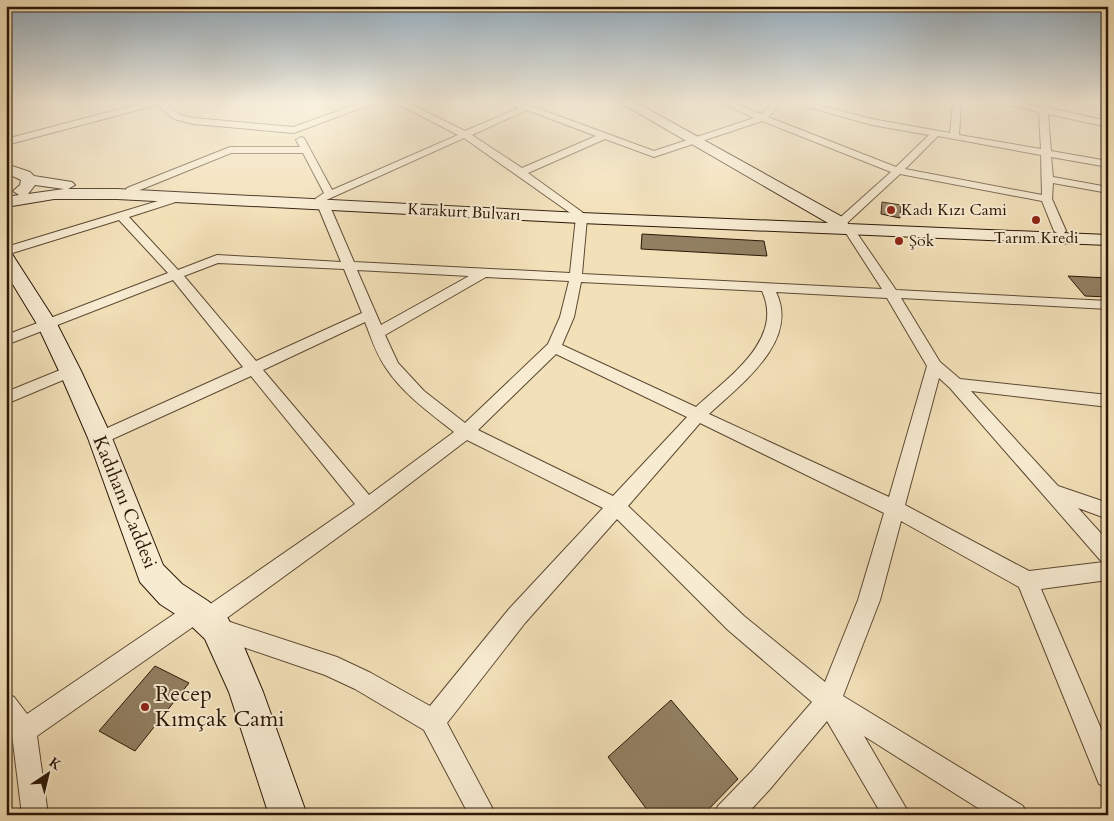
<svg xmlns="http://www.w3.org/2000/svg" width="1114" height="821" font-family="Cardo,serif">
	<style>
		.building { fill: #928063; stroke: #2b1706 }
		.lines { fill: none; stroke-linecap: round; stroke-linejoin: round }
		.street-casing { stroke: #5d4932; stroke-width: 2 }
		.secondary-casing { stroke: #2b1706; stroke-width: 2 }
		.street { fill: #f7ebd1; fill-rule: evenodd }
		.secondary { fill: #f7ebd1; fill-rule: evenodd }
		.poi-dot { fill: #8f2418; stroke: #f7ebd1; stroke-width: 2 }
		.labels { text-anchor: middle; dominant-baseline: central; stroke-width: 4; stroke-linejoin: round; paint-order: stroke }
		.far-poi-label { font-size: 16px; fill: #2b1706; stroke: #f7ebd1; text-anchor: start }
		.far-street-label { font-size: 16px; fill: #2b1706; stroke: #f7ebd1 }
		.street-label { font-size: 19px; fill: #2b1706; stroke: #f7ebd1 }
		.near-poi-label { font-size: 22px; fill: #2b1706; stroke: #f7ebd1; text-anchor: start }
	</style>
	<rect width="100%" height="100%" fill="#f2e0b8"/>
	<filter id="stains"><feTurbulence type="fractalNoise" baseFrequency=".004" numOctaves="4"/><feColorMatrix values="0 0 0 0 .2 0 0 0 0 .09 0 0 0 0 .02 0 0 0 .5 -.17"/></filter>
	<radialGradient id="worn" r=".72"><stop offset=".6" stop-color="#630" stop-opacity="0"/><stop offset="1" stop-color="#630" stop-opacity=".3"/></radialGradient>
	<!-- building -->
	<g class="building">
		<path d="M882 202 901 205 900 218 881 214Z"/>
		<path d="M642 234 764 241 767 256 641 249Z"/>
		<path d="M1068 276 1108 278V297L1085 296Z"/>
		<path d="M155 666 189 683 135 751 99 731Z"/>
		<path d="M671 700 738 779 703 815H651L608 757Z"/>
	</g>
	<g class="lines">
		<!-- street casing -->
		<g class="street-casing">
			<g id="street">
				<path d="M142 103H166L180 115 194 118 293 127 361 103H374L294 133 194 124 174 119 157 105 6 145V139Z"/>
				<path d="M396 103H408L465 131 519 108 511 103H530L533 104 534 107 654 151 754 118 721 103H734L761 114 773 103H782L768 117 896 167 929 135 872 125 794 103H810L872 119 950 133 953 103H961L959 135 1041 149 1039 112 997 103H1019L1040 107 1041 103H1049L1048 108 1108 121V127L1048 114 1051 151 1108 161V167L1051 157 1053 177 1108 187V193L1053 183 1052 199 1066 231 1064 233 1060 235 1054 231 1042 201 900 174 847 223 852 226 896 290 1108 301V309L901 298 940 362 960 379 1108 395V407L971 391 1058 486 1108 503V519L1078 508 1108 541V580L1041 589 1108 745V788L1099 784 1019 587 901 521 880 600 843 696 1023 806 1027 815H989L864 736 910 815H882L827 721 770 789 746 815H714L718 806 752 771 812 702 728 630 617 519 525 623 447 723 496 815H469L424 730 355 689 325 675 208 635 206 630 198 627 197 624 37 736 48 815H22L12 734 6 726V693L14 697 27 714 189 604 197 601 205 604 206 607 355 504 251 376 106 442 100 444 94 442 92 438 94 434 243 367 173 280 6 345V335L168 273 119 220 6 255V247L181 194 186 197 185 199 129 217 178 270 217 255 341 262 317 204 319 202 315 199 324 193 303 153H231L135 192H127L126 190 127 188 230 147H300L296 140 301 137 304 138 332 190 458 135ZM527 110 596 136 522 168 472 135ZM762 121 891 172 834 223 844 230 882 289 582 274 587 218 582 212 528 173 605 139 654 157ZM938 136 1041 155 1042 195 905 169ZM464 138 576 217 570 273 354 262 329 204 324 201ZM218 263 344 269 362 313 256 361 184 276ZM357 270 469 276 381 325ZM486 277 569 281 560 317 548 344 465 423 424 391 398 363 385 335ZM581 282 762 291C785 340 727 378 696 407L562 345 574 317ZM776 292 887 298 927 366 889 497 709 414C741 384 800 341 776 292ZM365 322C371 337 376 354 386 368 403 394 430 413 454 432L369 495 263 370ZM556 354 687 417 613 496 478 430ZM939 378 950 388 1101 561 1104 562 1029 571 905 505ZM700 423 884 513 858 600 825 682 744 616 628 506ZM467 440 603 508 509 609 430 706 371 673 337 657 224 620 374 511Z"/>
				<path d="M70 366 75 367 78 371 75 375 6 404V392Z"/>
			</g>
		</g>
		<!-- secondary casing -->
		<g class="secondary-casing">
			<g id="secondary">
				<path d="M621 103H637L846 219 848 224 1108 235V245L581 223 117 199H54L6 207V197L19 195 13 191 20 185 21 180 6 173V164L30 172 34 176 72 182 75 185 68 189H117L581 213 828 223ZM35 185 64 189 28 194Z"/>
				<path d="M6 253 12 254 57 324 81 371 112 438 163 565 182 584 208 601 227 617 244 647 263 692 307 815H269L229 692 205 639 186 621 160 604 140 582 88 438 59 371 37 324 6 273Z"/>
			</g>
		</g>
		<!-- street -->
		<use href="#street" class="street"/>
		<!-- secondary -->
		<use href="#secondary" class="secondary"/>
	</g>
	<!-- sky -->
	<linearGradient id="sky" x2="0" y2="1"><stop stop-color="#91aabc"/><stop offset="0.47" stop-color="#f9f1df"/><stop offset="1" stop-color="#f9f1df" stop-opacity="0"/></linearGradient>
	<rect width="1114" height="218" fill="url(#sky)"/>
	<!-- markers -->
	<g class="poi-dot">
		<circle cx="891" cy="210" r="5"/>
		<circle cx="1036" cy="220" r="5"/>
		<circle cx="899" cy="241" r="5"/>
		<circle cx="145" cy="707" r="5"/>
	</g>
	<g class="labels">
		<!-- far-poi labels -->
		<g class="far-poi-label">
			<text x="901" y="210">Kadı Kızı Cami</text>
			<text x="1036" y="238" text-anchor="middle">Tarım Kredi</text>
			<text x="909" y="241">Şok</text>
		</g>
		<!-- far-street labels -->
		<g class="far-street-label">
			<text transform="translate(464 212) rotate(3)">Karakurt Bulvarı</text>
		</g>
		<!-- street labels -->
		<g class="street-label">
			<text transform="translate(125 502) rotate(68)">Kadıhanı Caddesi</text>
		</g>
		<!-- near-poi labels -->
		<g class="near-poi-label">
			<text x="155" y="694">Recep<tspan x="155" dy="25">Kımçak Cami</tspan></text>
		</g>
	</g>
	<!-- margin -->
	<rect width="1114" height="821" fill="none" stroke="#f2e0b8" stroke-width="25"/>
	<rect x="8" y="8" width="1099" height="806" fill="none" stroke="#2b1706" stroke-width="2.5"/>
	<rect x="12" y="12" width="1089" height="796" fill="none" stroke="#2b1706"/>
	<!-- north arrow -->
	<g transform="translate(48 774) rotate(35)" stroke="#f7ebd1" stroke-width="4" paint-order="stroke">
	<path d="M0-4L9 19L0 12L-9 19Z" fill="#2b1706"/>
	<text y="-8" font-size="14" font-weight="bold" text-anchor="middle" fill="#2b1706">K</text>
	</g>
	<rect width="100%" height="100%" filter="url(#stains)"/>
	<rect width="100%" height="100%" fill="url(#worn)"/>
</svg>
